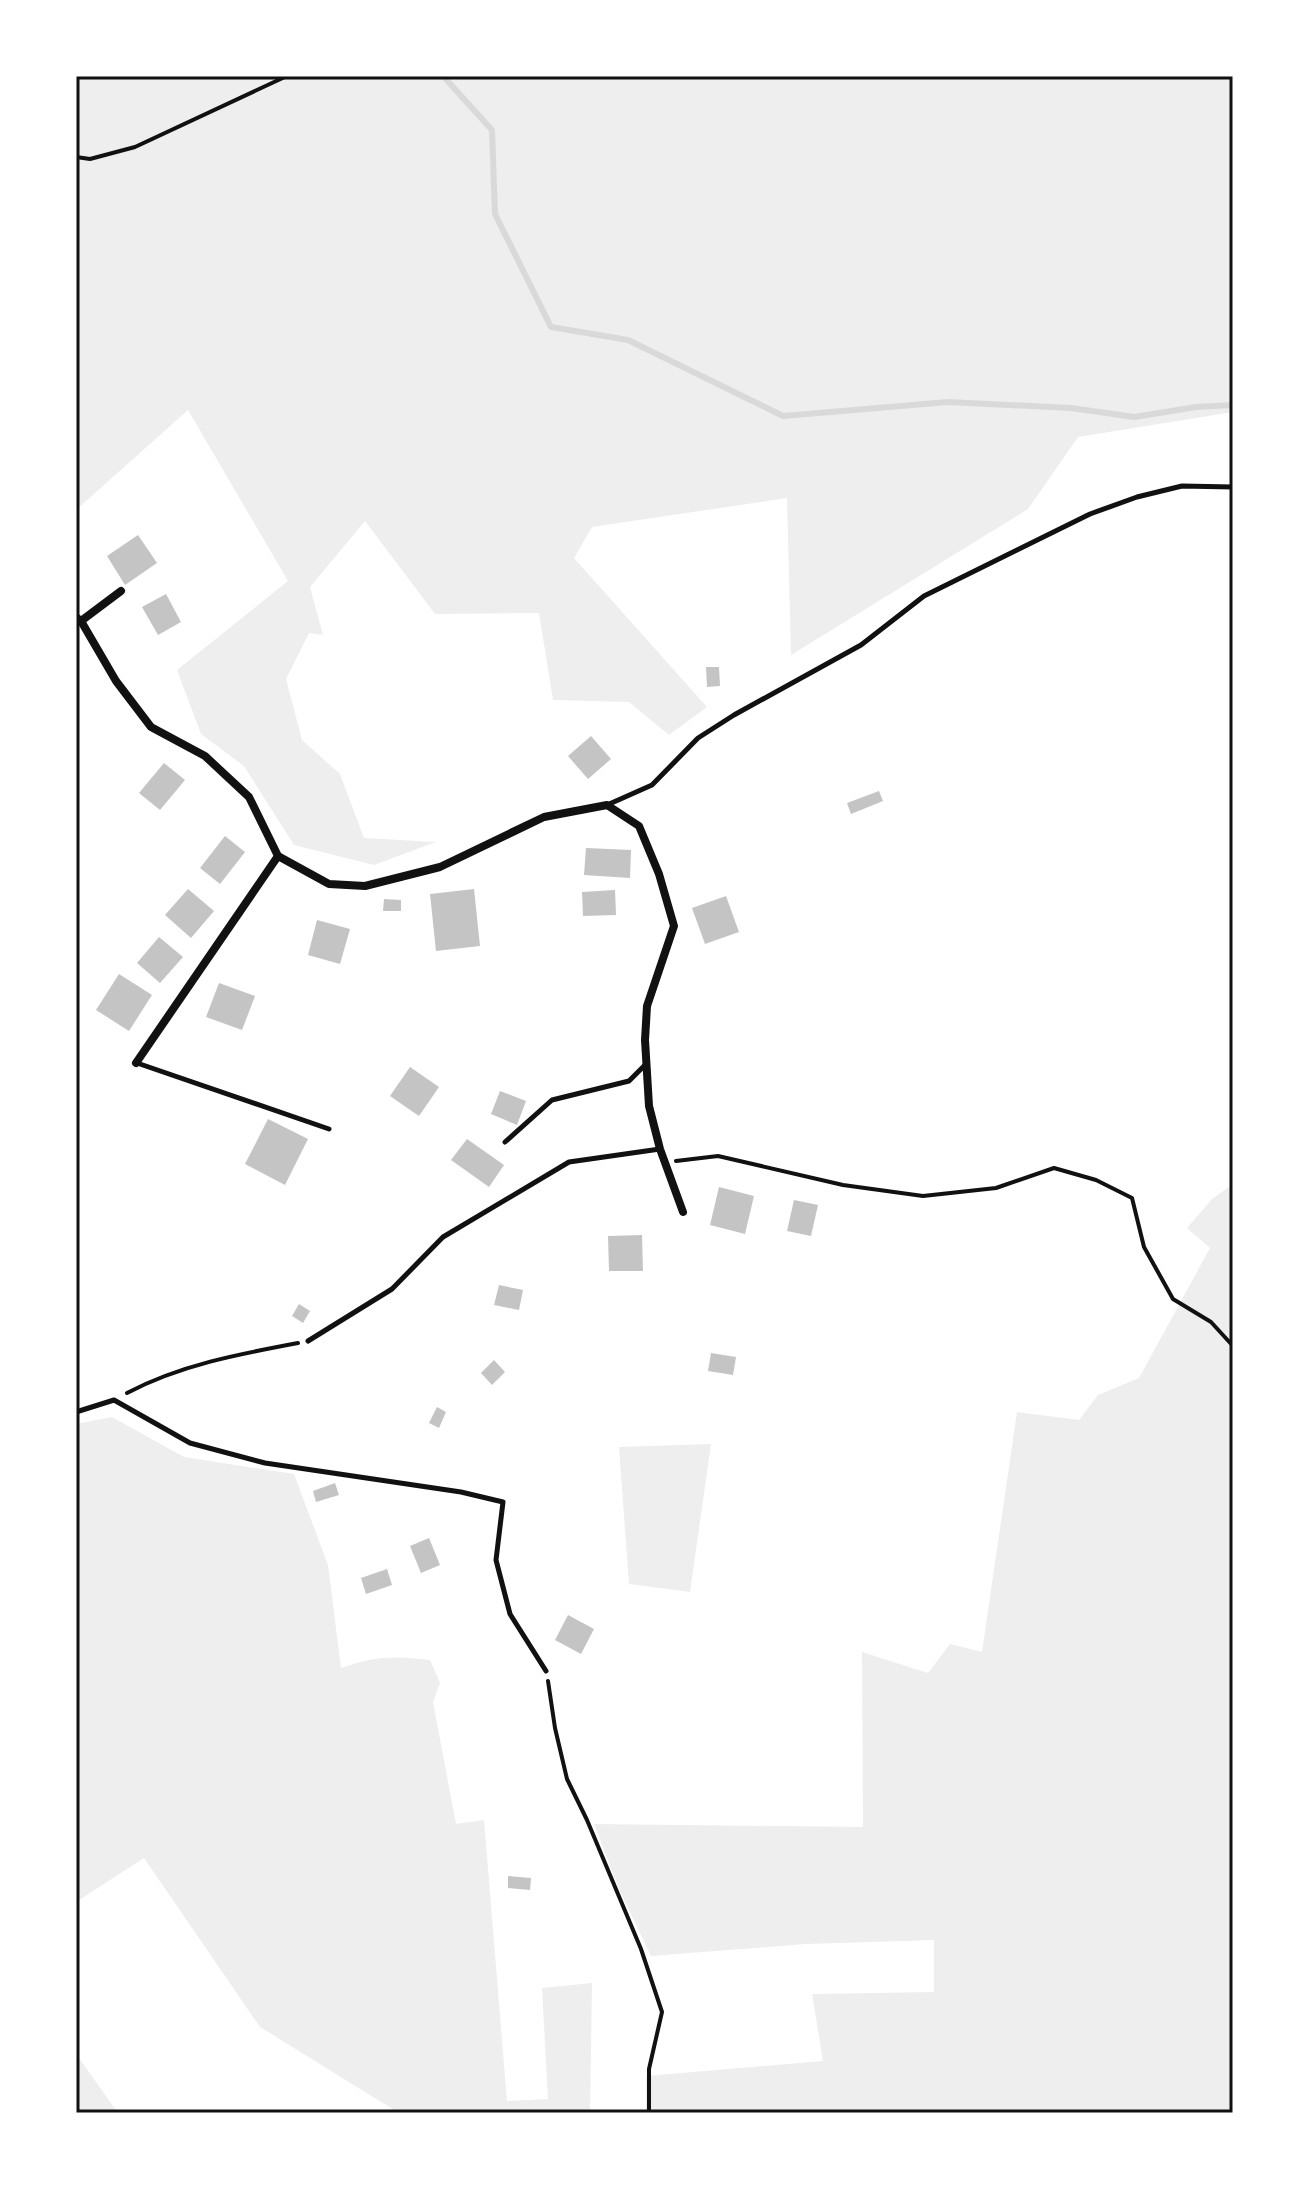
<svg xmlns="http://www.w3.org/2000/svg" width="1309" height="2189" font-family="'Space Grotesk',sans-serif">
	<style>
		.green { fill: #eee }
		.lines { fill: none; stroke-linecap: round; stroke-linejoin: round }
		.stream { stroke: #d9d9d9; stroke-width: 6 }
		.building { fill: #c4c4c4 }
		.path { stroke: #111; stroke-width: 4 }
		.service { stroke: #111; stroke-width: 5 }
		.minor { stroke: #111; stroke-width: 8 }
		.neatline { fill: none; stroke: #111; stroke-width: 3 }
	</style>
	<rect width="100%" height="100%" fill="#fff"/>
	<!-- green -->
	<g class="green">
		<path d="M76 76H1233V412L1078 437 1028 509 791 655 787 498 592 527 574 558 707 707 669 735 629 702 553 700 539 613 435 614 365 521 310 587 323 635 309 633 286 679 302 740 340 774 364 838 436 842 374 865 294 845 244 766 201 734 177 670 288 581 188 410 76 510Z"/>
		<path d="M1233 1184V2113H646V2076L823 2061 812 1994 934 1992V1940L806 1944 651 1956 619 1889 594 1824 863 1827 862 1652 928 1673 950 1644 982 1652 1017 1412 1079 1420 1098 1395 1139 1378 1210 1248 1187 1228 1212 1199Z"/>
		<path d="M112 1417 184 1457 294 1474 328 1565 341 1668C377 1656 392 1656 430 1660L440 1683 433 1702 456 1824 484 1820 507 2101 548 2099 542 1988 592 1983 590 2113H399L260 2027 144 1858 76 1902V1424Z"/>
		<path d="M711 1444 690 1592 629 1584 619 1447Z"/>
		<path d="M76 2054 118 2113H76Z"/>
	</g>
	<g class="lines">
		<!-- stream -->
		<path class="stream" d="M443 76 492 130 495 214 551 327 628 340 783 416 948 402 1071 408 1134 417 1196 407 1233 405"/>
	</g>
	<!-- building -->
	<g class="building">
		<path d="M138 535 157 563 125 585 107 556Z"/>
		<path d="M166 594 181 622 158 635 142 607Z"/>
		<path d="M706 667H719L720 686 707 687Z"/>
		<path d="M591 736 611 759 588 779 568 756Z"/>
		<path d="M164 763 185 780 160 810 139 793Z"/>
		<path d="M879 791 883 801 851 814 847 803Z"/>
		<path d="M225 836 245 852 220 884 200 868Z"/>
		<path d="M586 848 631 850 630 878 584 875Z"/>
		<path d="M188 889 214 911 191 938 165 915Z"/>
		<path d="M474 889 480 946 436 951 430 894Z"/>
		<path d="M615 890 616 915 583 916 582 892Z"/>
		<path d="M726 896 739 932 705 944 692 908Z"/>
		<path d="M384 899 401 900V911H383Z"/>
		<path d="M317 920 350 929 340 964 308 955Z"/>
		<path d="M159 937 183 957 160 983 137 963Z"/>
		<path d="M119 974 152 995 129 1031 96 1010Z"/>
		<path d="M219 983 255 996 242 1030 206 1017Z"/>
		<path d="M410 1067 439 1087 419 1116 390 1096Z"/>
		<path d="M500 1091 526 1101 517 1125 491 1114Z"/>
		<path d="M268 1119 308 1139 285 1185 245 1164Z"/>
		<path d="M467 1139 504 1165 489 1187 451 1160Z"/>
		<path d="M719 1187 754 1196 745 1234 710 1225Z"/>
		<path d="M794 1200 818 1205 811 1236 787 1231Z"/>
		<path d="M642 1235 643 1271H609L608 1236Z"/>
		<path d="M499 1285 523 1290 519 1310 494 1305Z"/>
		<path d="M299 1304 310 1311 303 1323 292 1316Z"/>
		<path d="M711 1353 736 1357 733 1375 708 1371Z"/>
		<path d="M494 1360 505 1372 492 1385 481 1373Z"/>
		<path d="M437 1407 446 1412 439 1428 429 1423Z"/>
		<path d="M335 1483 339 1495 316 1502 313 1491Z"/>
		<path d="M429 1538 440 1565 421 1573 410 1546Z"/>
		<path d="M387 1569 392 1585 366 1594 361 1578Z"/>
		<path d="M568 1615 594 1629 581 1654 555 1640Z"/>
		<path d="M508 1876 531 1878 530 1890 508 1888Z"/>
	</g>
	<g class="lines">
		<!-- path -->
		<g class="path">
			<path d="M76 157 90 159 135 147 287 76"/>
			<path d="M676 1161 718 1156 843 1185 923 1196 996 1188 1054 1168 1096 1180 1132 1198 1144 1247 1173 1299 1211 1322 1233 1346"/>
			<path d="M127 1393C180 1365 239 1354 298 1343"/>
			<path d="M548 1681 555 1728 567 1779 587 1820 641 1949 662 2012 649 2069V2113"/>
		</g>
		<!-- service -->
		<g class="service">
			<path d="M607 805 652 785 698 738 734 715 861 645 924 596 1090 514 1137 497 1182 486 1233 487"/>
			<path d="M137 1063 329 1129"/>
			<path d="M505 1142 552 1100 629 1081 646 1064"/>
			<path d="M308 1341 392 1289 443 1237 569 1162 660 1149"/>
			<path d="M76 1412 114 1400 190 1443 265 1463 461 1492 503 1502 496 1560 510 1614 546 1671"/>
		</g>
		<!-- minor -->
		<g class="minor">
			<path d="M76 617 81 621 116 681 151 727 205 756 249 797 278 856 329 884 365 886 440 867 544 817 607 805 639 826 659 874 674 926 647 1006 645 1040 649 1106 660 1149 683 1212"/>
			<path d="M81 621 121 591"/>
			<path d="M136 1063 278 856"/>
		</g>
	</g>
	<!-- border -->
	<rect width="1309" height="2189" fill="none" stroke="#ffffff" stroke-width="156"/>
	<rect x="78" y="78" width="1153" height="2033" class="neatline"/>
</svg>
